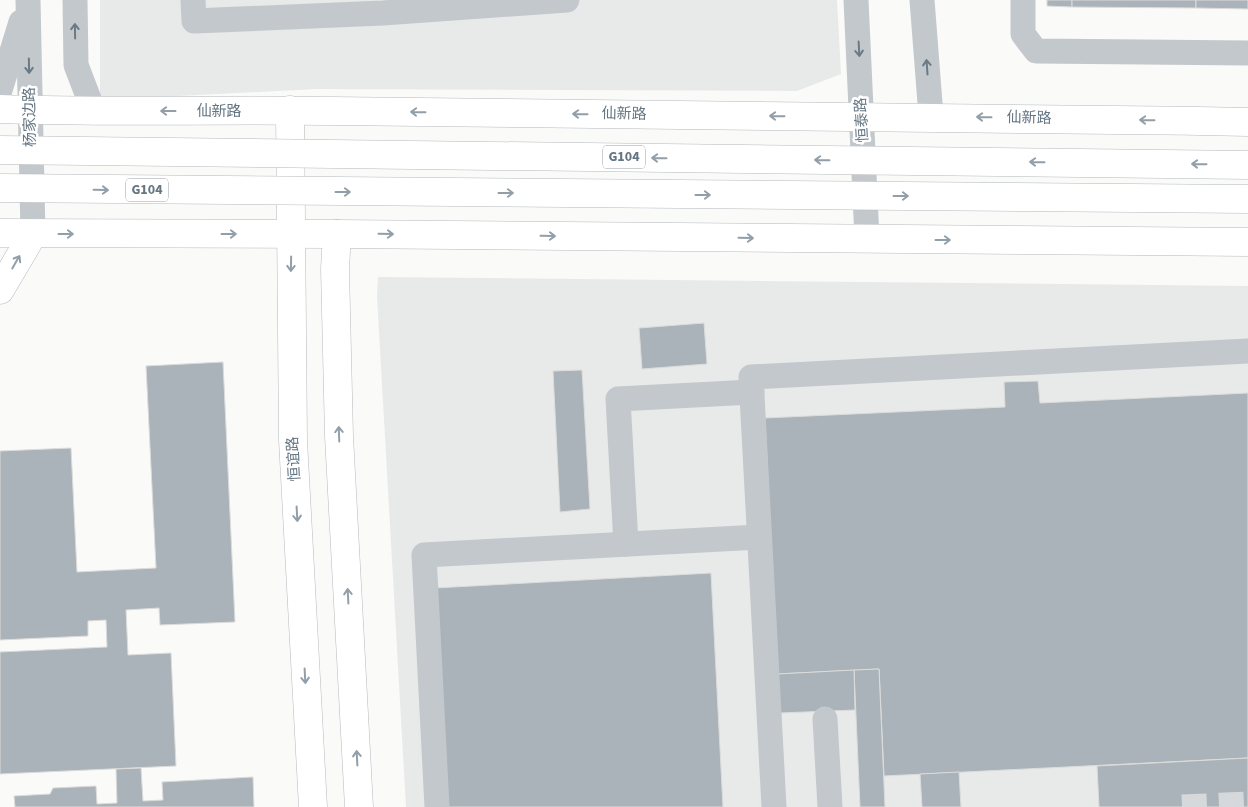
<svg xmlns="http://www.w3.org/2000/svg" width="1248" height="807" font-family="'Source Sans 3','Noto Sans SC',sans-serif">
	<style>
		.built { fill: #e8e9e9 }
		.building { fill: #aab3b9; stroke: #dcdcda }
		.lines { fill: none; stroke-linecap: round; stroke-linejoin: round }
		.minor-tunnel { stroke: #d5d9db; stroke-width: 25; stroke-dasharray: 25 12; stroke-linecap: butt }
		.major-casing { stroke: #b5babe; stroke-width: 29 }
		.minor { stroke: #c3c8cc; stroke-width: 25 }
		.major { stroke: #fff; stroke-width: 28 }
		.major-bridge-casing { stroke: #b5babe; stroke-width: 29; stroke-linecap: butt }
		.major-bridge { stroke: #fff; stroke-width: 28 }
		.oneway { stroke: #6a7a87 }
		.oneway2 { stroke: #939fa8 }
		.labels { text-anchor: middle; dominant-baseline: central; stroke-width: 5; stroke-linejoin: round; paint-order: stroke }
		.shield { fill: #fff; stroke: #939fa8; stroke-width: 1 }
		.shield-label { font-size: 14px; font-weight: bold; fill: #657683 }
		.street-label { font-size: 15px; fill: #657683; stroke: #fff }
	</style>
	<rect width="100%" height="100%" fill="#fafaf8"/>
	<!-- built -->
	<g class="built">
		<path d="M100 0H837L841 74 797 91 316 89 100 100Z"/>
		<path d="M378 277 1248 286V807H406L377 296Z"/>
	</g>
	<!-- building -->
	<g class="building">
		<path d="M1047 0H1072V7L1047 6Z"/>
		<path d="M1072 0H1196V8L1072 7Z"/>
		<path d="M1196 0H1248V9L1196 8Z"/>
		<path d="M704 323 707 364 642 369 639 328Z"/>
		<path d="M223 362 235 622 160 625 159 608 126 610 128 655 171 653 176 766 0 774V652L107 647 106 620 88 621V636L0 640V451L71 448 77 572 156 568 146 366Z"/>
		<path d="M582 370 590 509 560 512 553 371Z"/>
		<path d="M1038 381 1040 403 1248 393V758L884 776 879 669 777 674 765 418 1005 407 1004 382Z"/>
		<path d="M711 573 723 807H447L435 588Z"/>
		<path d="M879 669 885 807H860L854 670Z"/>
		<path d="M854 670 855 710 780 713 777 674Z"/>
		<path d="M1248 758V807H1099L1097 766Z"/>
		<path d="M141 768 143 801 163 800 162 782 253 777 254 807H15L14 796 50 794 53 788 96 786 97 804 117 803 116 769Z"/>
		<path d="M959 772 961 807H922L920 774Z"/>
	</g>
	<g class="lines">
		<!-- minor-tunnel -->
		<path class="minor-tunnel" d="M1182 807 1248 804"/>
		<!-- major casing -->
		<g class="major-casing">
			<g id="major">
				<path d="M0 109C111 113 222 109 332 111 638 114 943 116 1248 122"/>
				<path d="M290 110 293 440 313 807"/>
				<path d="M0 233 337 234 1248 242"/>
				<path d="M337 234 335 269 339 436 359 807"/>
				<path d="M0 290 33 234"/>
			</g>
		</g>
		<!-- minor -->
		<g class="minor">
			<path d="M28 0 33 234"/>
			<path d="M75 0 76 65 94 112"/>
			<path d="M193 0 194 21 383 13 567 0"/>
			<path d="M856 0 867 239"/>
			<path d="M922 0 931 116"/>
			<path d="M1023 0V34L1036 51 1248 53"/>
			<path d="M0 90 21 22"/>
			<path d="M626 544 618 399 752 392"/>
			<path d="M825 719 830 807"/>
			<path d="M437 807 424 555 759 537"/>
			<path d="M774 807 751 377 1248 351"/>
		</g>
		<!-- major -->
		<use href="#major" class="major"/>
		<!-- major-bridge casing -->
		<g class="major-bridge-casing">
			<g id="major-bridge">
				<path d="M0 150 1248 165"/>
				<path d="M0 188 1248 199"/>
			</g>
		</g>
		<!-- major-bridge -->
		<use href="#major-bridge" class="major-bridge"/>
	</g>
	<!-- one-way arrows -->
	<defs><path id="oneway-shaft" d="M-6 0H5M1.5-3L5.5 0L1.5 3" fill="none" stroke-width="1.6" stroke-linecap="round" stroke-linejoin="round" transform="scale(1.25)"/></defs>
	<g class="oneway">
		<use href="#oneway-shaft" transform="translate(75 31) rotate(-91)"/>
		<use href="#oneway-shaft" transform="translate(859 49) rotate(87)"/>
		<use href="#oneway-shaft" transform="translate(29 66) rotate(89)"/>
		<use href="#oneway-shaft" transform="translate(927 67) rotate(-94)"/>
	</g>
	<g class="oneway2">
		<use href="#oneway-shaft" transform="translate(168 111) rotate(180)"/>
		<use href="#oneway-shaft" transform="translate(418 112) rotate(-179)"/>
		<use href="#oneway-shaft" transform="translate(580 114) rotate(-179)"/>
		<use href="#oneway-shaft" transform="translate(777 116) rotate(-179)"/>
		<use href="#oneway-shaft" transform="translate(984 117) rotate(-179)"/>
		<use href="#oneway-shaft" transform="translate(1147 120) rotate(-179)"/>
		<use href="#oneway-shaft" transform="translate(659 158) rotate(-179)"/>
		<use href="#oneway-shaft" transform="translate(822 160) rotate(-179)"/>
		<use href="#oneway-shaft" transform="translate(1037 162) rotate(-179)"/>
		<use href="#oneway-shaft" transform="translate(1199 164) rotate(-179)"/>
		<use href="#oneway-shaft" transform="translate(101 190) rotate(1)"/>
		<use href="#oneway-shaft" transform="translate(343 192)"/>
		<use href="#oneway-shaft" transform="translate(506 193)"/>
		<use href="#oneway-shaft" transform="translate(703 195)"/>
		<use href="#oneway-shaft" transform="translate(901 196)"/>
		<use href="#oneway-shaft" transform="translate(66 234)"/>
		<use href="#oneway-shaft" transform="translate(229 234)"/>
		<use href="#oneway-shaft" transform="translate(386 234) rotate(1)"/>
		<use href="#oneway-shaft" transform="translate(548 236) rotate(1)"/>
		<use href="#oneway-shaft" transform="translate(746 238) rotate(1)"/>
		<use href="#oneway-shaft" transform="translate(943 240)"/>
		<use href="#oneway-shaft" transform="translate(16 262) rotate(-60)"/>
		<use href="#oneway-shaft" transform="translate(291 264) rotate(91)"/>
		<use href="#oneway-shaft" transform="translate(339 434) rotate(-92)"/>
		<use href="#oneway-shaft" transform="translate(297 514) rotate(87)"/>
		<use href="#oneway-shaft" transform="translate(348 596) rotate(-93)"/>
		<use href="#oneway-shaft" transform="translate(305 676) rotate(87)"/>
		<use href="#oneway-shaft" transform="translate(357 758) rotate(-93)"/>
	</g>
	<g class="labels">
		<!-- shield labels -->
		<g class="shield">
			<rect x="603" y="145.5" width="42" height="23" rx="4"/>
			<rect x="126" y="178.5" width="42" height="23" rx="4"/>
		</g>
		<g class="shield-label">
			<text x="624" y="157">G104</text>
			<text x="147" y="190">G104</text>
		</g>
		<!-- street labels -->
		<g class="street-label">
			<text x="219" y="111">仙新路</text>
			<text transform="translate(624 114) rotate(1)">仙新路</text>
			<text transform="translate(30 117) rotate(-91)">杨家边路</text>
			<text transform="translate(1029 118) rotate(1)">仙新路</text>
			<text transform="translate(862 120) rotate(-93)">恒泰路</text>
			<text transform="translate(294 459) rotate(-93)">恒谊路</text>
		</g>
	</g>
</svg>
